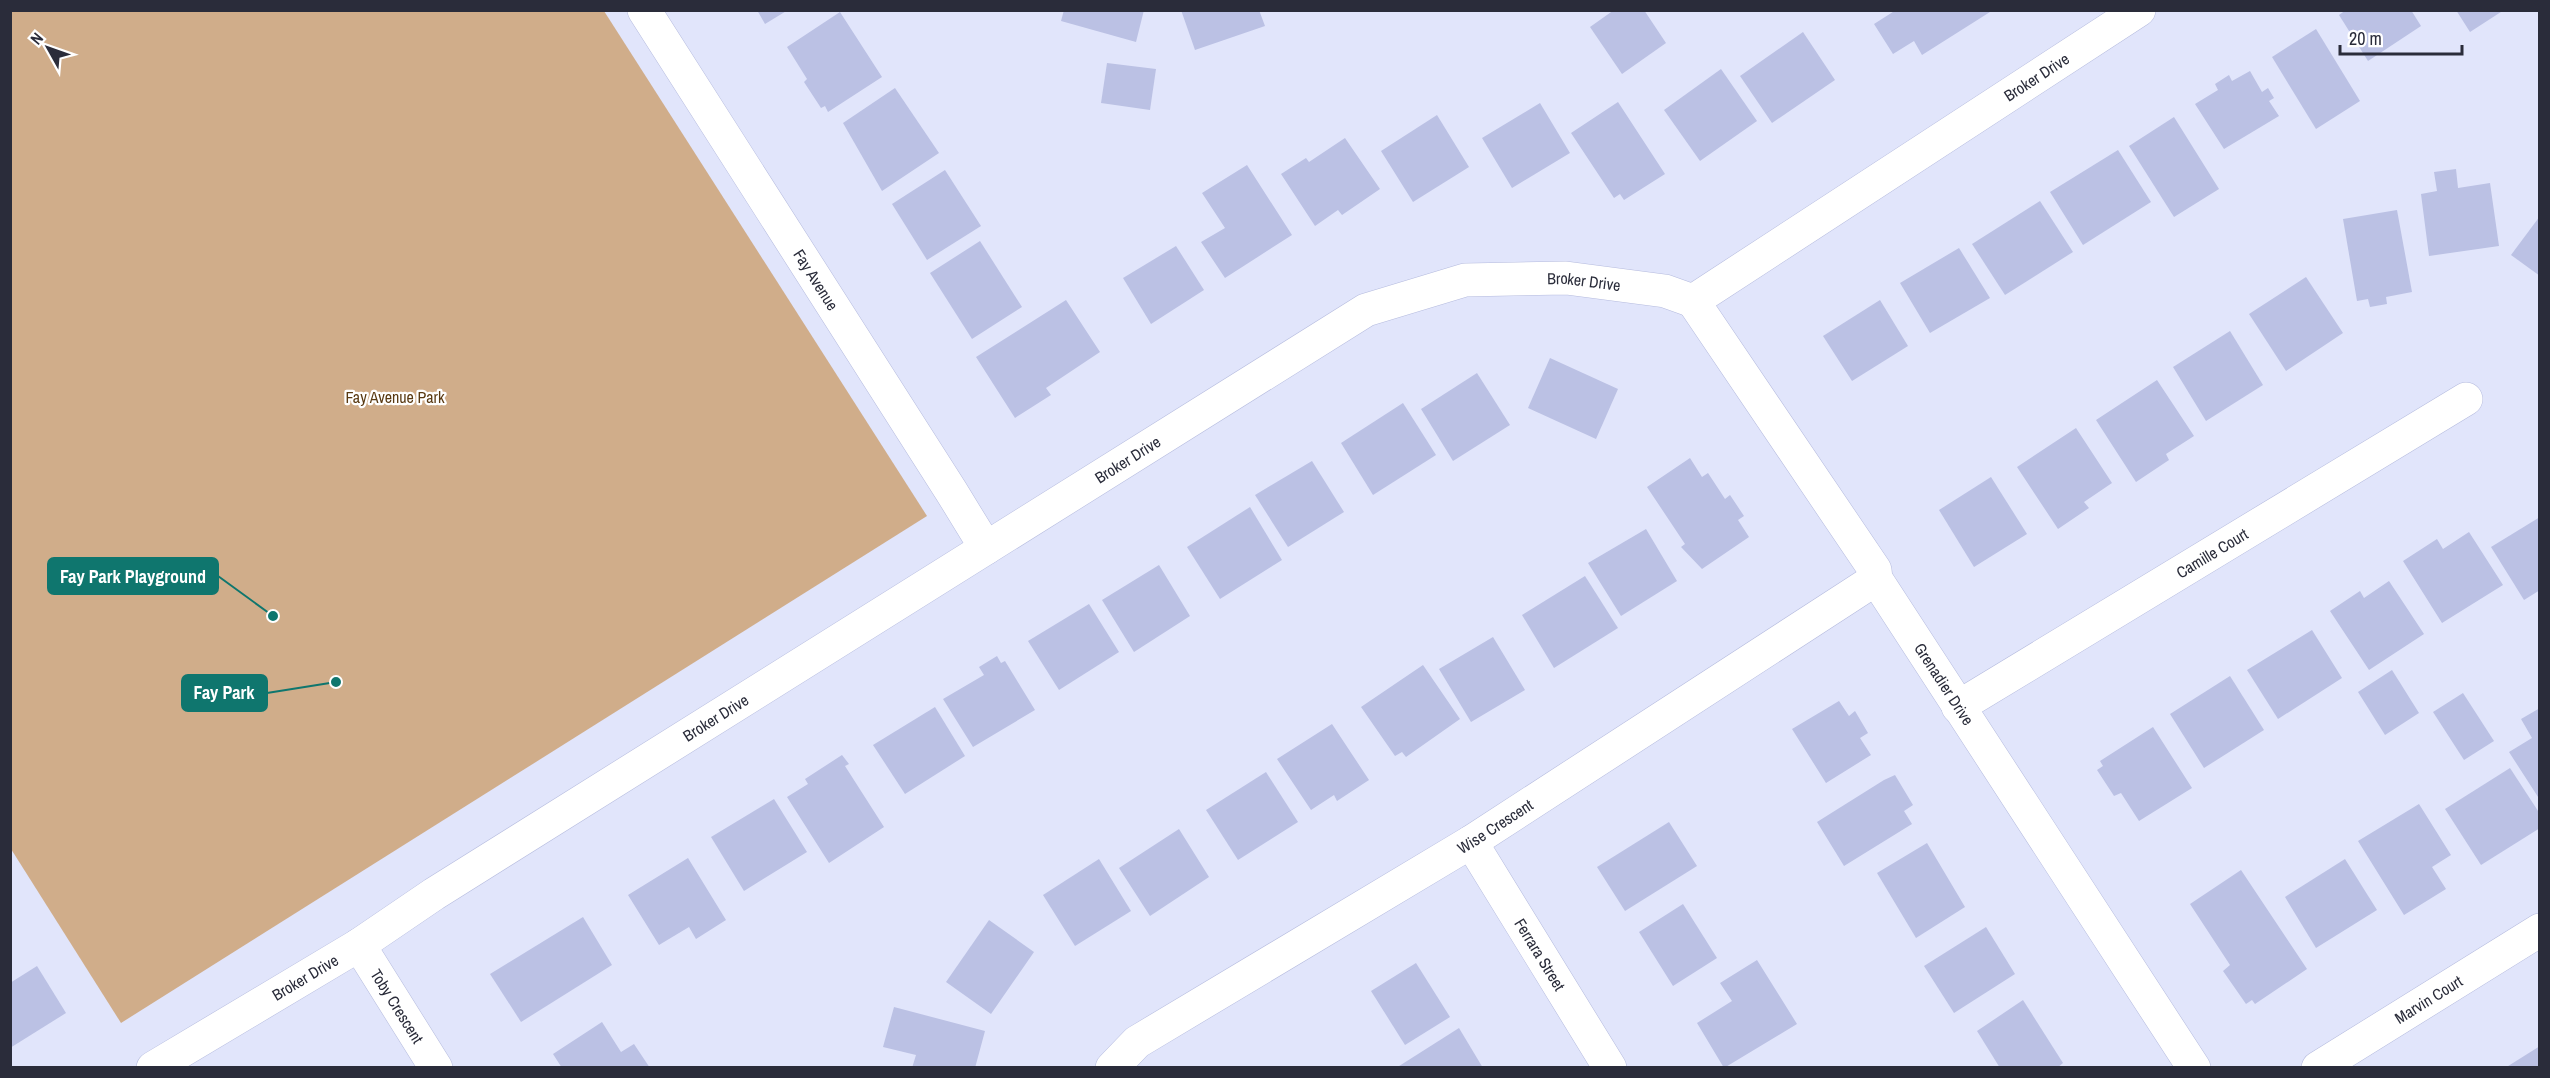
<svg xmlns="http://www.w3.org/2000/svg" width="2550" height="1078" font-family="'Archivo Narrow',sans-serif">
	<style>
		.green { fill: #d0ad8a }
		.building { fill: #bbc1e4 }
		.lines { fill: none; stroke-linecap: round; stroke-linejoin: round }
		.street-casing { stroke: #b5bbde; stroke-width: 34 }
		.street { stroke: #fff; stroke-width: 33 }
		.labels { text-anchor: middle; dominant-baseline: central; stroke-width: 4.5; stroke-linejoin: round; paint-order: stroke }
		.street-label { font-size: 16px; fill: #2a2c3a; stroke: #fff }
		.park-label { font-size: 16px; fill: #593911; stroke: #fff }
		.leader { fill: none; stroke: #0f766e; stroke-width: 2 }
		.callout-dot { fill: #0f766e; stroke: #fff; stroke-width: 2 }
		.callout { fill: #0f766e; stroke: #0f766e; stroke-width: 2 }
		.callout-label { font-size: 18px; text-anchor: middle; font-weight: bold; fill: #fff }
	</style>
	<rect width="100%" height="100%" fill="#e1e5fb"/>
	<!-- green -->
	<path class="green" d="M11 10 604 11 927 516 121 1023 11 849Z"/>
	<!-- building -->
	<g class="building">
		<path d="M757 10H788L765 24Z"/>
		<path d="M1064 10H1144L1136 42 1061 21Z"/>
		<path d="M1181 10H1259L1265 26 1195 50Z"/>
		<path d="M1614 10H1644L1666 43 1622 74 1590 27Z"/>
		<path d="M1896 10H1988L1990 12 1922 55 1914 41 1893 54 1874 24Z"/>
		<path d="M2346 10H2411L2421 26 2368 61 2339 15Z"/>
		<path d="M2456 10H2504L2470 32Z"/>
		<path d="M840 12 882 77 828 112 825 106 821 108 804 82 807 79 787 47Z"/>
		<path d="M2316 29 2360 101 2316 129 2272 57Z"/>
		<path d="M1803 32 1835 80 1772 123 1740 76Z"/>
		<path d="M1107 63 1156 69 1150 110 1101 103Z"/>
		<path d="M1721 69 1757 121 1700 161 1664 110Z"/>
		<path d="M2250 71 2262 92 2268 88 2274 98 2269 101 2279 116 2224 149 2195 104 2218 90 2215 84 2229 75 2232 81Z"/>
		<path d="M895 88 939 153 882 191 843 123Z"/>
		<path d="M1618 102 1665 174 1624 200 1620 194 1614 198 1571 133Z"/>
		<path d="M1540 103 1570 153 1512 188 1482 138Z"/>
		<path d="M1437 115 1469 167 1413 202 1381 151Z"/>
		<path d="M2174 117 2219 189 2174 217 2129 146Z"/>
		<path d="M1345 138 1380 189 1342 215 1338 210 1315 226 1281 174 1306 158 1309 162Z"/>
		<path d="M2118 150 2151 202 2083 245 2050 192Z"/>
		<path d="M1247 165 1292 235 1225 278 1201 242 1225 228 1202 193Z"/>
		<path d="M2456 169 2458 188 2490 183 2499 246 2429 256 2421 194 2437 191 2434 172Z"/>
		<path d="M945 170 981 226 927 260 892 204Z"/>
		<path d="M2040 201 2073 252 2005 295 1972 244Z"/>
		<path d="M2397 210 2412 292 2386 297 2387 304 2370 307 2368 299 2357 301 2343 219Z"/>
		<path d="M2540 216V276L2511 255Z"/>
		<path d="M980 241 1022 307 972 339 930 273Z"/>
		<path d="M1176 246 1204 290 1151 324 1123 278Z"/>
		<path d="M1959 248 1990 298 1930 333 1900 283Z"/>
		<path d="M2306 277 2343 333 2286 371 2249 314Z"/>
		<path d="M1066 300 1100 352 1046 388 1051 395 1015 418 976 357Z"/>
		<path d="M1880 300 1908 346 1852 381 1823 336Z"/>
		<path d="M2230 331 2263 385 2206 421 2173 367Z"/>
		<path d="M1550 358 1618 389 1596 439 1528 408Z"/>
		<path d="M1477 373 1510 425 1453 461 1421 409Z"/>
		<path d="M2157 380 2194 436 2166 454 2169 460 2136 482 2096 420Z"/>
		<path d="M1403 403 1436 455 1373 495 1341 443Z"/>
		<path d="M2076 428 2112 483 2084 502 2089 508 2058 529 2017 467Z"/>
		<path d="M1690 458 1702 477 1708 473 1725 499 1730 495 1744 516 1738 520 1749 537 1702 569 1681 547 1685 544 1647 487Z"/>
		<path d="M1312 461 1344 512 1288 547 1255 495Z"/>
		<path d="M1991 477 2027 534 1974 567 1939 510Z"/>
		<path d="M1250 507 1282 560 1220 599 1187 547Z"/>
		<path d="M2540 517V590L2524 600 2491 547Z"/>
		<path d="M1646 529 1677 581 1621 616 1588 563Z"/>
		<path d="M2469 532 2503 585 2442 623 2403 561 2437 539 2443 549Z"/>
		<path d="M1159 565 1190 616 1134 652 1102 600Z"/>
		<path d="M1585 576 1618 628 1554 668 1522 615Z"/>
		<path d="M2389 581 2424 634 2369 670 2330 611 2360 591 2364 598Z"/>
		<path d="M1089 604 1119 652 1059 690 1028 641Z"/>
		<path d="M2312 630 2342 678 2278 719 2247 670Z"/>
		<path d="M1493 637 1525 690 1471 722 1439 669Z"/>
		<path d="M997 656 1001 663 1005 661 1035 710 973 747 943 699 984 675 979 667Z"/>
		<path d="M1423 665 1460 719 1406 757 1402 752 1395 756 1361 707Z"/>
		<path d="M2392 670 2419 713 2385 735 2358 692Z"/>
		<path d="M2230 676 2264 730 2204 768 2170 714Z"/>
		<path d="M2463 693 2494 741 2464 760 2433 712Z"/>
		<path d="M1839 701 1849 716 1855 711 1868 733 1860 738 1871 755 1826 783 1792 729Z"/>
		<path d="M935 707 965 756 905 794 873 745Z"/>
		<path d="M2540 708V800L2509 752 2532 738 2521 719Z"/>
		<path d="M1332 724 1369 780 1337 801 1334 795 1311 810 1277 759Z"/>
		<path d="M2153 727 2192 788 2139 821 2121 793 2114 796 2097 770 2103 766 2100 761Z"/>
		<path d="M842 755 849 764 845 766 884 827 829 863 787 797 808 784 805 779Z"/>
		<path d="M2510 768 2540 814V828L2481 865 2445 809Z"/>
		<path d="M1266 772 1298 822 1238 860 1206 810Z"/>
		<path d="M1895 775 1913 805 1904 811 1912 824 1844 866 1817 822 1884 780Z"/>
		<path d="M774 799 807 852 744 891 711 837Z"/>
		<path d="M2419 804 2451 855 2432 867 2446 889 2404 915 2358 841Z"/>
		<path d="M1669 822 1697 866 1625 911 1597 867Z"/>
		<path d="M1179 829 1209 877 1150 916 1119 868Z"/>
		<path d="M1927 843 1965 907 1916 938 1877 873Z"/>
		<path d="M688 858 726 920 696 939 689 927 659 945 628 895Z"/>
		<path d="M1099 859 1131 911 1075 946 1043 895Z"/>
		<path d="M2345 859 2377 910 2316 948 2285 897Z"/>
		<path d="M2241 870 2307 969 2255 1004 2252 1000 2246 1004 2223 971 2230 965 2190 904Z"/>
		<path d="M1683 904 1717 958 1673 986 1639 932Z"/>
		<path d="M583 917 612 965 521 1022 490 974Z"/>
		<path d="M989 920 1034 952 991 1014 946 982Z"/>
		<path d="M1986 927 2015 974 1954 1013 1924 966Z"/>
		<path d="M1757 960 1797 1024 1724 1068 1697 1023 1732 1001 1720 983Z"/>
		<path d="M1416 963 1450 1017 1405 1045 1371 991Z"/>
		<path d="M37 966 66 1013 10 1048V983Z"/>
		<path d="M2023 1000 2063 1063 2057 1068H2000L1977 1031Z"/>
		<path d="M894 1007 985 1031 975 1068H912L916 1055 883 1047Z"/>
		<path d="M602 1022 621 1052 634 1044 650 1068H562L553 1054Z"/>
		<path d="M1459 1028 1483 1068H1396Z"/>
		<path d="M2540 1046V1068H2505Z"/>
	</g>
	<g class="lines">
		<!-- street casing -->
		<g class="street-casing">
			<g id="street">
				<path id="s1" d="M644 10 951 491 986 548"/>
				<path id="s2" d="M1693 301 1875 570 1876 579 2194 1068"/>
				<path id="s3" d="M1693 301 2139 10"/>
				<path id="s4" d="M1958 707 2466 399"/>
				<path id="s5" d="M1471 842 1610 1068"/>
				<path id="s6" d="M359 945 436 1068"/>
				<path id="s7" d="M153 1068 359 945 434 894 1366 310 1465 280 1566 278 1665 291 1693 301"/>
				<path id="s8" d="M1112 1068 1137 1042 1471 842 1876 579"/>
				<path id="s9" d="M2318 1068 2540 930"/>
			</g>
		</g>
		<!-- street -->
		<use href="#street" class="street"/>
	</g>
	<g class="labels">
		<!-- street labels -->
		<g class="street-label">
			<text stroke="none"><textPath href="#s3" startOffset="410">Broker Drive</textPath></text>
			<text stroke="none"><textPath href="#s1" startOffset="320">Fay Avenue</textPath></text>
			<text stroke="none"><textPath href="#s7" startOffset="1653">Broker Drive</textPath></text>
			<text stroke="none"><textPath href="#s7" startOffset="1149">Broker Drive</textPath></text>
			<text stroke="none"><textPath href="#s4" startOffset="297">Camille Court</textPath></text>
			<text stroke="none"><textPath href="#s2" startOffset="459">Grenadier Drive</textPath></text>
			<text stroke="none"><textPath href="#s7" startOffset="663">Broker Drive</textPath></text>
			<text stroke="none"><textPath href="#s8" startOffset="454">Wise Crescent</textPath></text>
			<text stroke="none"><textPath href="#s5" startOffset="132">Ferrara Street</textPath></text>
			<text stroke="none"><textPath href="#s7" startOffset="177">Broker Drive</textPath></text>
			<text stroke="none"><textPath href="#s9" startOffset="130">Marvin Court</textPath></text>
			<text stroke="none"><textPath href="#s6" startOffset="72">Toby Crescent</textPath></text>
		</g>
		<!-- park labels -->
		<g class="park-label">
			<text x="395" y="397">Fay Avenue Park</text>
		</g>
	</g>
	<!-- callouts -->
	<path class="leader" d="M273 616L218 576M336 682L267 693"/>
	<g class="callout-dot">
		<circle cx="273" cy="616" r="6"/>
		<circle cx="336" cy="682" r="6"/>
	</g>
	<g class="callout">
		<rect x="48" y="558" width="170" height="36" rx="6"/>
		<rect x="182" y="675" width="85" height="36" rx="6"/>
	</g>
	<g class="callout-label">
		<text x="133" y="583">Fay Park Playground</text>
		<text x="224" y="699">Fay Park</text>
	</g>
	<!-- border -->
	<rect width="2550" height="1078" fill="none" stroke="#2a2c3a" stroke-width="24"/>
	<!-- north arrow -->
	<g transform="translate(48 48) rotate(310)" stroke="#ffffff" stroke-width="4.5" paint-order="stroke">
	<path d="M0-4.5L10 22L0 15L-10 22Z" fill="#2a2c3a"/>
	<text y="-9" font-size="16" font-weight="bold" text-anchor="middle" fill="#2a2c3a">N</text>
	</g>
	<!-- scale -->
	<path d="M2340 45v9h122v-9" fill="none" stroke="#2a2c3a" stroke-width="3"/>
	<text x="2349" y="45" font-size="18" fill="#2a2c3a" stroke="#ffffff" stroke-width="4.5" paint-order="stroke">20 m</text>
</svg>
